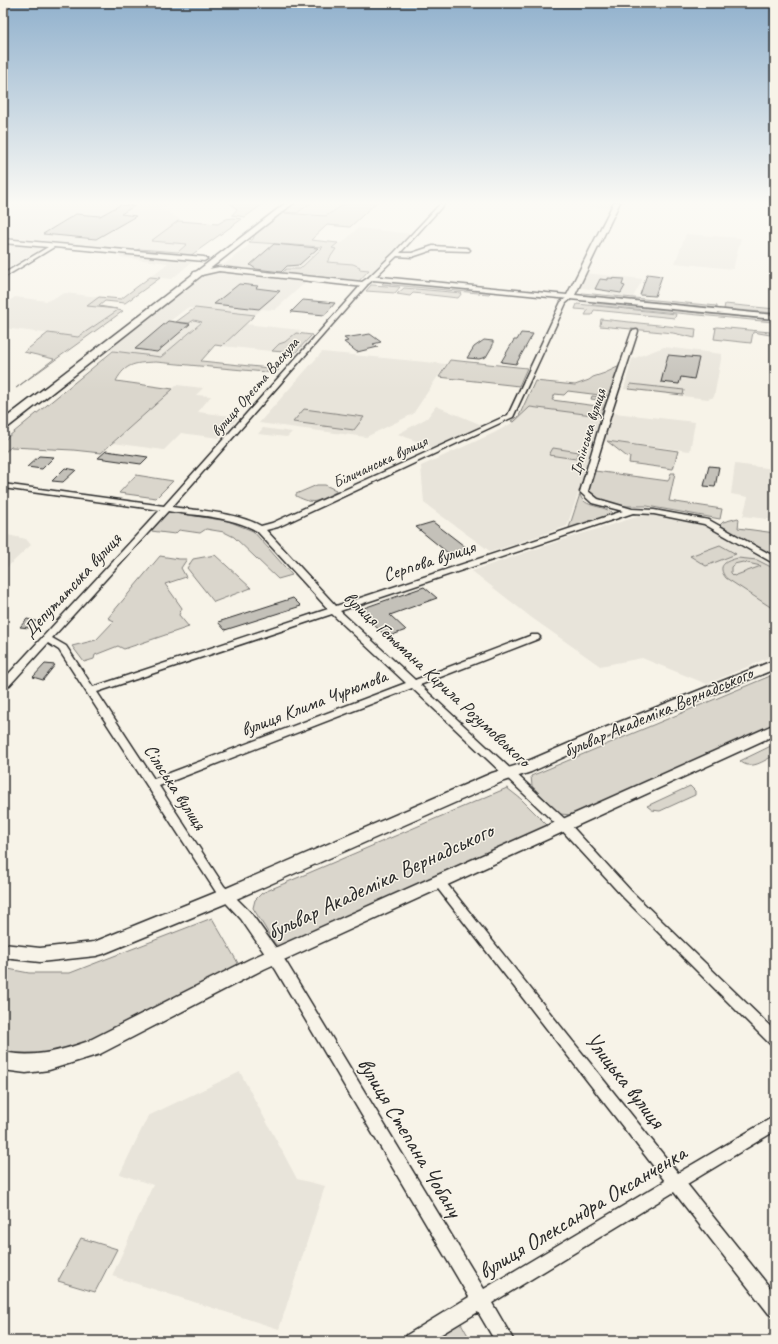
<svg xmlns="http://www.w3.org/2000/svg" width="778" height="1344" font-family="Caveat,sans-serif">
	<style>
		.built { fill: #e8e4da }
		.green { fill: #dad6cc; stroke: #82807c; fill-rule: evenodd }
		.building { fill: #c4c1b9; stroke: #2b2b2b }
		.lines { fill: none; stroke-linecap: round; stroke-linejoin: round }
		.street-casing { stroke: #2b2b2b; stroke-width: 3 }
		.secondary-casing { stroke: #2b2b2b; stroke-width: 3 }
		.primary-casing { stroke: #2b2b2b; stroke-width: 3 }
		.street { fill: #f7f3e8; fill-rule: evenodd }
		.secondary { fill: #f7f3e8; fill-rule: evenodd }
		.primary { fill: #f7f3e8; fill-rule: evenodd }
		.labels { text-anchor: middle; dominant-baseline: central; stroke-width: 3; stroke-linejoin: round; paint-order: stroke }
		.far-street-label { font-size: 16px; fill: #2b2b2b; stroke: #f7f3e8 }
		.street-label { font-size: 19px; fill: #2b2b2b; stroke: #f7f3e8 }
		.near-street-label { font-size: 23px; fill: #2b2b2b; stroke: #f7f3e8 }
	</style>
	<rect width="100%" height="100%" fill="#f7f3e8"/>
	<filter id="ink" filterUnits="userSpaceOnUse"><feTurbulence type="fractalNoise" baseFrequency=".025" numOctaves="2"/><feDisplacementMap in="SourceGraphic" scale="8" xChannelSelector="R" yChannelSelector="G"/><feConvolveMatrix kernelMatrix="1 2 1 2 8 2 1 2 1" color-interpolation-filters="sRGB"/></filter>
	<g filter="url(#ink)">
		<!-- built -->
		<g class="built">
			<path d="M3 202H171L159 210 169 211 167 212 181 220 219 224 179 253 3 237Z"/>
			<path d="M312 202H348L326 216 295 215Z"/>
			<path d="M517 202H615L612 208Z"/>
			<path d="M358 228 412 234 399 249 372 274 367 273 368 270 326 262 335 249H331L338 243H342Z"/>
			<path d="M686 234 741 238 733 269 675 263Z"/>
			<path d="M253 242H262L324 247 300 269H286L280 275 221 267Z"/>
			<path d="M3 243 44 247 3 271Z"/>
			<path d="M123 253 191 259 193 261 172 279 150 277 168 263 119 257Z"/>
			<path d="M217 270 308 280 275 310 262 309 255 315 187 308 170 321 189 323 194 320 202 321 161 357 108 350 201 274Z"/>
			<path d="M584 273 643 279 633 297 607 295 609 292 577 287Z"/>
			<path d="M65 293 99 297 88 306 119 309 78 337 3 328V305L15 297 47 301Z"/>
			<path d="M245 324 301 330 281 352 222 346Z"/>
			<path d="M664 347 722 354 714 397 708 399 624 389 632 359Z"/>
			<path d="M322 352 446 364 413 414 366 437 259 423Z"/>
			<path d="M177 385 203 388 196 395 211 396 198 412 239 417 219 438 181 433 164 450 113 443Z"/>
			<path d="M436 406 482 425 433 448 398 434 427 418Z"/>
			<path d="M530 407 600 416 598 422 601 427 567 526 491 552 424 503 421 466 494 433 514 422Z"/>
			<path d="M614 413 695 422 690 451 602 440 607 425H610Z"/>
			<path d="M263 428 292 432 287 437 258 434Z"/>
			<path d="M735 464 775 469V520L743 516 748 497 731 494Z"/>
			<path d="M643 515H655L704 525 775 567V655L707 684 642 658 600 666 532 618 472 571 568 538Z"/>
			<path d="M3 534 26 539 31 545 3 571Z"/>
			<path d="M240 1072 297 1179 325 1186 279 1329 112 1276 153 1185 120 1174 148 1116Z"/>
		</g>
		<!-- green -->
		<g class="green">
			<path d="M231 202 247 203 249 202H266L245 217 232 215 237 209 231 204Z"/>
			<path d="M297 202H312L297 213 282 212Z"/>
			<path d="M348 202H377L350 227 327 225 311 240 338 243 332 248 336 249 327 262 353 264 360 267 359 269 369 270 358 282 282 273 286 269H300L323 247 249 242 253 239 255 234 281 213 326 216Z"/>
			<path d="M233 218 242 219 190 256 135 251 139 249 178 252 187 244 151 241 178 221 218 224 226 219Z"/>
			<path d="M150 277 160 278 125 303 105 301 99 306 117 309 87 306 99 297 121 299Z"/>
			<path d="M385 281 491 292 489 294 382 284Z"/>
			<path d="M371 285H373L400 287 395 293 366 291Z"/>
			<path d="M404 288 462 293 458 298 413 293 410 296 397 294Z"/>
			<path d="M582 293 717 306V308L584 295Z"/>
			<path d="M593 303 774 320 773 322 592 305Z"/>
			<path d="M577 304 676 314 675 318 594 310 592 315H585L588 310 575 309Z"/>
			<path d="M725 304 775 309V313L724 309Z"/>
			<path d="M195 308 255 315 222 346 215 345 201 361 279 369 276 373 156 362C137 363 126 362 116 381L173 389 101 453 73 450 11 447 5 452 3 451V441L113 351 161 357 202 322 194 320 189 323 176 322Z"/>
			<path d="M118 310 123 311 16 388 54 359 24 352 48 333 78 337Z"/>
			<path d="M601 319 696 329 695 338 673 333 600 326Z"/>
			<path d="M717 327 770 332V335L753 332 751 343 714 339 716 328H714Z"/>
			<path d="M296 333 312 335 295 353 272 351 279 344 285 342Z"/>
			<path d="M450 360 527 368 519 386 439 377Z"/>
			<path d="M624 364 608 396 568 391 564 395 555 394 552 400 597 406 599 400 591 399 592 396 608 398 600 416 530 407 514 422 511 421 519 416 535 381 575 385 589 380 593 377 605 373Z"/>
			<path d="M631 384 684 390 683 395 629 389Z"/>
			<path d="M304 409 364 417 354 430 293 422Z"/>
			<path d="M607 441 678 451 673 469 629 463 630 457 626 456Z"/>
			<path d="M553 448 579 452 576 459 549 455Z"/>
			<path d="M595 471 668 481 671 473H675L669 501 722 509 720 519 647 506H618L600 502 587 492Z"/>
			<path d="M136 475 173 481 156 498 119 493Z"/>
			<path d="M317 485H325L336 490V492C316 501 316 506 296 496V494Z"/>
			<path d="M580 494C583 509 605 504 613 514L568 531Z"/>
			<path d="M168 512 228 521 253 531 292 575 278 579 234 537 224 532 206 529 200 533 179 530 175 534 151 531Z"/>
			<path d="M738 518 739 519 738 528 775 533V558L720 525 723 522Z"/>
			<path d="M720 545 736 554 706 566 690 556Z"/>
			<path d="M215 555 251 588 214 602 187 568 193 559Z"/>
			<path d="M160 556 179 559H187L181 568 186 577 165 584 182 608 179 615 189 627 124 649 118 646 95 655 94 659 84 662 72 646 96 640 114 621 108 618Z"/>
			<path d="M738 558 757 560 775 569V610L726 578C716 565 726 561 738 558ZM743 562 761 566 734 576 731 573V567L734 564Z"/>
			<path d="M775 674V725L571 815 560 814 532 786 531 776Z"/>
			<path d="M775 744V755C763 761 751 771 740 761Z"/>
			<path d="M690 786 695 791V795L660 811 652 810 647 806Z"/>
			<path d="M507 788 521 799 550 828 283 948 275 944 253 908 255 900 262 893Z"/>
			<path d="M212 918 242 970 76 1049 42 1056 3 1055V968L29 973H70Z"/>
			<path d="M81 1238 117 1249 95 1292 58 1281Z"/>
			<path d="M461 1323 471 1341H431Z"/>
		</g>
		<!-- building -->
		<g class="building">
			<path d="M120 205 134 206 121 214 136 216 96 239 43 234 76 214 100 216Z"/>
			<path d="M274 244 318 248 299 265 287 266 281 272 256 269 250 265Z"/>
			<path d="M647 274 662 276 655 296 640 295Z"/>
			<path d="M608 278 624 279 622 285 625 286 621 293 595 289 600 279 608 280Z"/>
			<path d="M239 284 258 286 256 288 280 291 259 309 214 304Z"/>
			<path d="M303 300 335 303 325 315 291 312Z"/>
			<path d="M168 321 190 324 157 352 135 349Z"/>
			<path d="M521 333 533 334 516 364 501 362 514 340H517Z"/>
			<path d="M370 334 381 342 373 344 378 347 357 352 344 342 348 341 344 338Z"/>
			<path d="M484 340 493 341V345L486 357 479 359 467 358 474 347Z"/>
			<path d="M668 355 699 358 694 379 681 377 679 384 661 382Z"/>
			<path d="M106 451 148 457 141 464 98 458Z"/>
			<path d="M39 456 54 457 42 469 27 467Z"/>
			<path d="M709 466 719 467 715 487 704 486Z"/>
			<path d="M65 468 76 470 63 482 52 481Z"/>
			<path d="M433 522 472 552 454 558 416 527Z"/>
			<path d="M424 587 437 598 390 615 406 630 387 637 358 610Z"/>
			<path d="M293 598 301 606 225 630 218 622Z"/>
			<path d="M27 619 36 621 29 628 20 627Z"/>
			<path d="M45 664 55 665 43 680 33 677Z"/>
		</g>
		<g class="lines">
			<!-- street casing -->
			<g class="street-casing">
				<g id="street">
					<path d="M442 202H446L400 253H412L433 246 467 248 470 250 469 251 433 250 412 257 397 256 373 279H369V277L394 253Z"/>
					<path d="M3 239 204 257 207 259 204 261 54 247 3 278V274L48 247 3 243Z"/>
					<path d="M362 284 367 285 172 507C201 511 235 512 261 526L272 523 508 415 561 302 570 295 573 297 566 303 561 314 513 417 278 527 266 530 336 606 623 511 592 503 580 492 603 414 632 331 637 330 638 331 611 414 588 491 598 499 632 509 654 510 709 520 775 557V564L704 524 654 514 633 513 340 611 415 680 532 635H538L540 637 538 639 420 685 567 821 631 891 775 1031V1046L770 1044 623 897 559 827 412 688 159 786 224 886 250 912 286 962 484 1289 665 1181 435 885 433 882 435 879 439 877 443 879 678 1173 775 1116V1131L687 1184 775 1294V1317L769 1314 674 1192 492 1303 514 1341H495L478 1312 430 1341H404L407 1335 469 1297 276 970 241 919 216 892 59 650 48 643 7 688 3 689V680L160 510 3 488V484L164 506ZM168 511C197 516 231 516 257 531L328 609 93 687 66 646 52 638ZM332 614 406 683 154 779 97 692Z"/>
				</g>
			</g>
			<!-- secondary casing -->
			<g class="secondary-casing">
				<g id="secondary">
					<path d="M614 202H620L575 295 775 315V319L373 280 364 287 219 271 197 276 193 274 194 272 219 267 362 282 371 276 567 295Z"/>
					<path d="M766 202H775V204H769Z"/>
					<path d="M775 660V669L617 733 531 772 504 781 234 900 103 954 96 956 40 962 3 958V944L40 948 94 942 222 890 492 773 521 764 607 727Z"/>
					<path d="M775 724V735L264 969 100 1054 49 1070 26 1073 3 1070V1052C32 1058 58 1052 86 1042L250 959Z"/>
				</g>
			</g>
			<!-- primary casing -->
			<g class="primary-casing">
				<path id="primary" d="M287 202H295L7 428 3 429V420Z"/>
			</g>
			<!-- street -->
			<use href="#street" class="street"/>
			<!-- secondary -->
			<use href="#secondary" class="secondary"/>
			<!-- primary -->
			<use href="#primary" class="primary"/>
		</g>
	</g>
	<!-- sky -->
	<linearGradient id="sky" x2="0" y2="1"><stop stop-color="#91b1cd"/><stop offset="0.52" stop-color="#fbfaf5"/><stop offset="1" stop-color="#fbfaf5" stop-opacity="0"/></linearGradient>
	<rect width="778" height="390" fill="url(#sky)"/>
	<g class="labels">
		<!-- far-street labels -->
		<g class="far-street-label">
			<text transform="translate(255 387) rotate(-49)">вулиця Ореста Васкула</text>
			<text transform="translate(588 432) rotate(-73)">Ірпінська вулиця</text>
			<text transform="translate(380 462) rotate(-25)">Біличанська вулиця</text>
		</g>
		<!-- street labels -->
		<g class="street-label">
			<text transform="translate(429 561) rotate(-18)">Серпова вулиця</text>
			<text transform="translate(72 585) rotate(-47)">Депутатська вулиця</text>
			<text transform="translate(437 679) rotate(43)">вулиця Гетьмана Кирила Розумовського</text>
			<text transform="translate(314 703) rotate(-21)">вулиця Клима Чурюмова</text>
			<text transform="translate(658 712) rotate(-23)">бульвар Академіка Вернадського</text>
			<text transform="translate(175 787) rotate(57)">Сільська вулиця</text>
		</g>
		<!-- near-street labels -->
		<g class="near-street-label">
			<text transform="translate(380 881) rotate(-25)">бульвар Академіка Вернадського</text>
			<text transform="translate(625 1080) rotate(52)">Улицька вулиця</text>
			<text transform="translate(410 1137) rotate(59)">вулиця Степана Чобану</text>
			<text transform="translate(582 1212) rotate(-31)">вулиця Олександра Оксанченка</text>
		</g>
	</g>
	<!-- margin -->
	<rect width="778" height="1344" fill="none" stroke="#f7f3e8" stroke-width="16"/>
	<rect x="8" y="8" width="762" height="1328" fill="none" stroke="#2b2b2b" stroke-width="1.5" filter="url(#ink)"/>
</svg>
